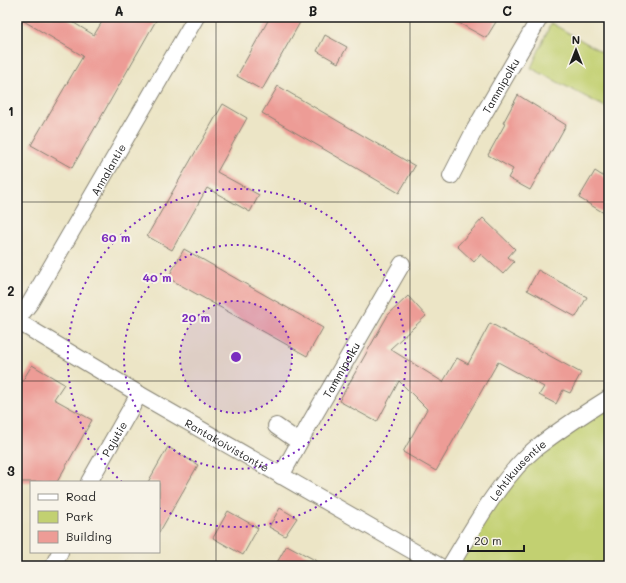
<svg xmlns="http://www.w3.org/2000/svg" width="626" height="583" font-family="Mali,sans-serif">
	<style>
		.green { fill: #c2d071; stroke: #6f7646 }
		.building { fill: #ed9c96 }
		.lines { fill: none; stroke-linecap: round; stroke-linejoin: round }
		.minor-casing { stroke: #848071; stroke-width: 18 }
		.minor { stroke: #fff; stroke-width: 16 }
		.grid { fill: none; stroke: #1c1c1c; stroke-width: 1; stroke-opacity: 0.55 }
		.ring { fill: none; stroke: #7b2cbf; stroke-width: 2; stroke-dasharray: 2 4 }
		.labels { text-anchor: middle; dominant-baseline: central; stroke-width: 4; stroke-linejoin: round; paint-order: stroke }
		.street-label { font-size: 11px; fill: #1c1c1c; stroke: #f7f3e8 }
		.centre { fill: #7b2cbf; stroke: #f7f3e8; stroke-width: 2 }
		.ring-label { font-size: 12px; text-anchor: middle; font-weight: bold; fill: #7b2cbf; stroke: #f7f3e8; stroke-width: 4; stroke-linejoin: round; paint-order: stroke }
		.neatline { fill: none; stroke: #1c1c1c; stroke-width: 1.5 }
		.grid-label { font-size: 13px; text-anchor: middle; font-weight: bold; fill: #1c1c1c }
	</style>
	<rect width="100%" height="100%" fill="#f7f3e8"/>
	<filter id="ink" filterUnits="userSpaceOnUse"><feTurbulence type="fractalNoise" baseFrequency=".025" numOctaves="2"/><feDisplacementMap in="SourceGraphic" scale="8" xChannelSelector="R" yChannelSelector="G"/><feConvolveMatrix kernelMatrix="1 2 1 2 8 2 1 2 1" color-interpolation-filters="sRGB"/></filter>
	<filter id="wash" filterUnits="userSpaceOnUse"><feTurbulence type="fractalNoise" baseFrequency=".012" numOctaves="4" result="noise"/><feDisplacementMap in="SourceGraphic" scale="16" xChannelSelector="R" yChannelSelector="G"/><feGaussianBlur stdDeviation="0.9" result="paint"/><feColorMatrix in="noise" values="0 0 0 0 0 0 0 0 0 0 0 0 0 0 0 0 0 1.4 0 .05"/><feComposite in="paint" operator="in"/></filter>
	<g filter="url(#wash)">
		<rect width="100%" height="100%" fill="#ece5c6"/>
		<!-- green -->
		<g class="green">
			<path d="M551 23 609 56V109L531 68Z"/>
			<path d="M609 402V566H450L517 469Z"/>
		</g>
		<g id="blocks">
			<!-- building -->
			<g class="building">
				<path d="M17 17H64L94 35 105 17H158L72 168 31 145 83 56Z"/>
				<path d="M270 17H303L262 90 237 76Z"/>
				<path d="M448 17H499L486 38Z"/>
				<path d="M325 35 347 47 338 63 317 51Z"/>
				<path d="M278 86 415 166 399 193 262 113Z"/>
				<path d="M518 95 566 125 530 190 508 178 513 169 488 155 505 124 503 123Z"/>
				<path d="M223 104 247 118 217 172 259 195 250 212 207 188 172 250 147 236Z"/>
				<path d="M595 171 609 180V216L579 198Z"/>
				<path d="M483 218 515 249 508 257 514 262 503 274 481 254 474 262 457 246Z"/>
				<path d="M184 249 323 328 307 356 168 278Z"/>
				<path d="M538 270 587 297 576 317 527 290Z"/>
				<path d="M408 296 426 316 390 349 443 382 457 358 468 364 490 323 581 373 570 393 563 390 556 404 539 395 544 387 498 362 436 471 403 452 427 409 399 381 377 422 339 401 388 315Z"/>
				<path d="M32 365 64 384 54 399 92 420 57 482H17V390Z"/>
				<path d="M168 447 198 465 159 533V482H148Z"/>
				<path d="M280 508 297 518 285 536 269 527Z"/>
				<path d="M228 511 258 528 243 555 213 538Z"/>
				<path d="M287 545 326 566H275Z"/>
			</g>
		</g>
	</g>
	<g filter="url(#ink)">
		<use href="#blocks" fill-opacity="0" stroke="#848071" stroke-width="1"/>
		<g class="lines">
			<!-- minor casing -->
			<g class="minor-casing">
				<g id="minor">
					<path id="s1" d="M451 176 475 129 540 17"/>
					<path id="s2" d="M17 320 30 303 196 17"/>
					<path id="s3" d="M17 321 139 394 439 566"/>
					<path d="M276 426 299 442"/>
					<path id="s4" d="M281 476 311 421 402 264"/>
					<path id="s5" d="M89 482 139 394"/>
					<path d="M53 566 60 552"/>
					<path id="s6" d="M450 566C473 528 502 476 536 448 559 430 585 413 609 398"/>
				</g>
			</g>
			<!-- minor -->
			<use href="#minor" class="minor"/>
		</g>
	</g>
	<!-- grid -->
	<path class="grid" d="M216 17V566M410 17V566M17 202H609M17 381H609"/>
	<!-- distance rings -->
	<circle cx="236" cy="357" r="56" fill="#7b2cbf" fill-opacity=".12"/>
	<g class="ring">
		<circle cx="236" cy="357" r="56"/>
		<circle cx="236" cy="357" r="112"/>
		<path d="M122 482A169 169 0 1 1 159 508"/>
	</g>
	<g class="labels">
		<!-- street labels -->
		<g class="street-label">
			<text stroke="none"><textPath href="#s1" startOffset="103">Tammipolku</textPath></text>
			<text stroke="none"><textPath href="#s2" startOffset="176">Annalantie</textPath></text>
			<text stroke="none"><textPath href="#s4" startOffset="122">Tammipolku</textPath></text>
			<text stroke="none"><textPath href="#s5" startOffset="50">Pajutie</textPath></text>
			<text stroke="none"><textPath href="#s3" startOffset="244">Rantakoivistontie</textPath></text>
			<text stroke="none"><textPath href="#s6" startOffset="118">Lehtikuusentie</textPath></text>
		</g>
	</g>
	<circle cx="236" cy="357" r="6" class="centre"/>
	<g class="ring-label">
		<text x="116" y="242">60 m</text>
		<text x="157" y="282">40 m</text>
		<text x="196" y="322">20 m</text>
	</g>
	<!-- margin -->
	<rect width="626" height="583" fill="none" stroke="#f7f3e8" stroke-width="44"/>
	<!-- legend -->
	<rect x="30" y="481" width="130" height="72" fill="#f7f3e8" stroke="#9f9d96"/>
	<rect x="38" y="494" width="20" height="6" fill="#ffffff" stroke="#9f9d96"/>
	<text x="66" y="501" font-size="12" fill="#1c1c1c">Road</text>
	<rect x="38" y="511" width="20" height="12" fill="#c2d071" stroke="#9f9d96"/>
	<text x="66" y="521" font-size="12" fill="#1c1c1c">Park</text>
	<rect x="38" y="531" width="20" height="12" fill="#ed9c96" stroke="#9f9d96"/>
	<text x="66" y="541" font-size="12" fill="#1c1c1c">Building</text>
	<!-- north arrow -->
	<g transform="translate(576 50)" stroke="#f7f3e8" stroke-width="3" paint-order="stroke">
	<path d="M0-3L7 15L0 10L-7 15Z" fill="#1c1c1c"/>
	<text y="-6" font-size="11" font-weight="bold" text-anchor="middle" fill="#1c1c1c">N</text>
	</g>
	<!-- scale -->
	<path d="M468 545v6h56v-6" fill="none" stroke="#1c1c1c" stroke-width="2"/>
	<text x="474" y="545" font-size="12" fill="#1c1c1c" stroke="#f7f3e8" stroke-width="3" paint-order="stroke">20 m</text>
	<rect x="22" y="22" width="582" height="539" class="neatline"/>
	<g class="grid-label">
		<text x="119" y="16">A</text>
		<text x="313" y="16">B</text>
		<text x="507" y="16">C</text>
		<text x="11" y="116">1</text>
		<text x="11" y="296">2</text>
		<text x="11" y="476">3</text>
	</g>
</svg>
